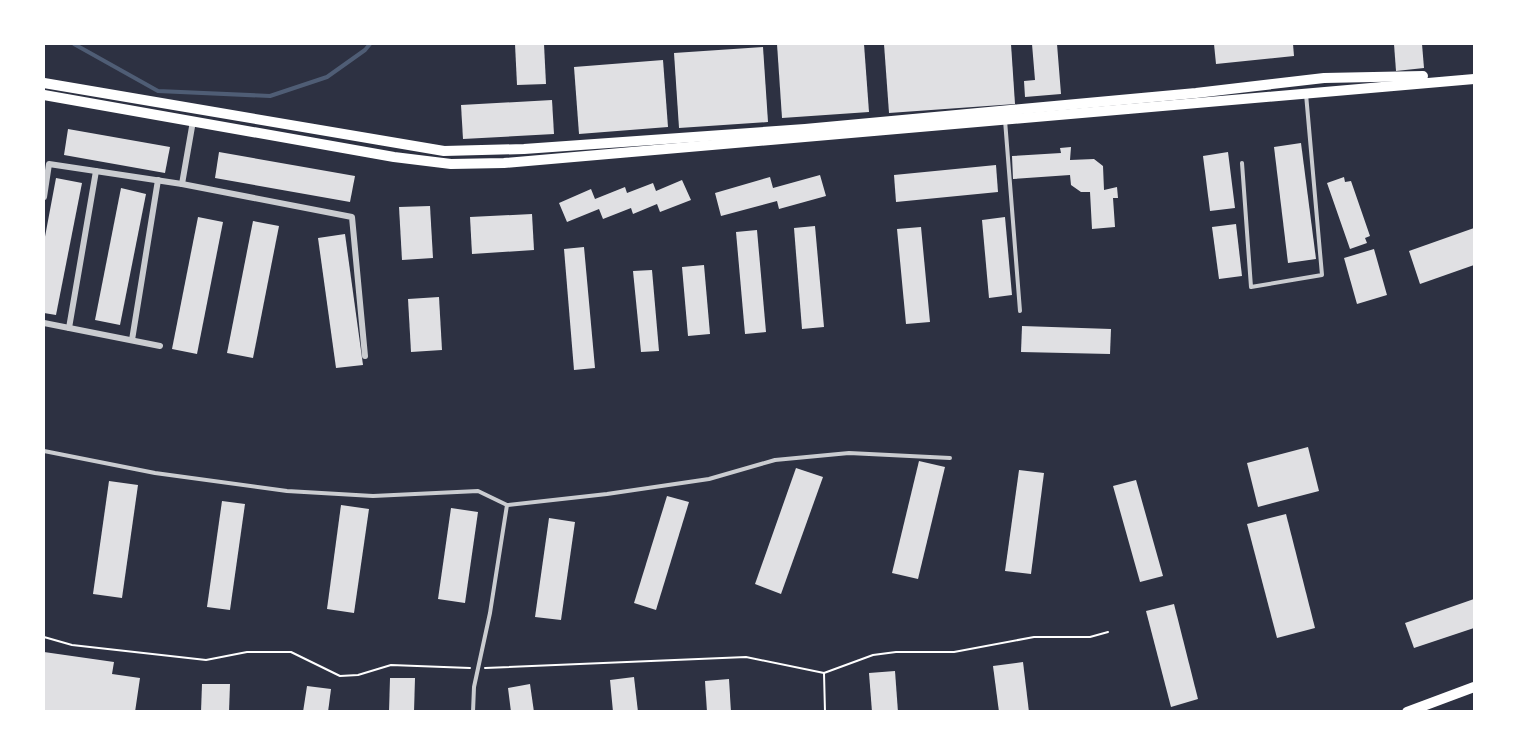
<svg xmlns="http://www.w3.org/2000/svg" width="1518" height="755" font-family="'Varela Round',sans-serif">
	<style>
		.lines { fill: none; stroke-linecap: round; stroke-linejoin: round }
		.stream { stroke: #4f5d75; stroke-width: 4 }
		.building { fill: #e0e0e3 }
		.path { stroke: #fff; stroke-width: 2 }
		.service { stroke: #caccd0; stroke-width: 4 }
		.minor { stroke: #caccd0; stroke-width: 6 }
		.secondary { stroke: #fff; stroke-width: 10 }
	</style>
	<rect width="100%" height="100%" fill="#2d3142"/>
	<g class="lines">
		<!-- stream -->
		<path class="stream" d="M74 44 158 91 270 96 327 77 365 50 370 44"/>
	</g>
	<!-- building -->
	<g class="building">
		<path d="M515 44H544L546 84 517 85Z"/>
		<path d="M777 44H864L869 112 782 118Z"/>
		<path d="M884 44H1011L1015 104 889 113Z"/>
		<path d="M1032 44H1057L1061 94 1025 97 1024 81 1035 80Z"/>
		<path d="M1214 44H1293L1294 56 1216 64Z"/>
		<path d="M1394 44H1422L1424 68 1396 71Z"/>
		<path d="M763 47 768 122 679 128 674 53Z"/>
		<path d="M663 60 668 127 579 134 574 67Z"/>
		<path d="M552 100 554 134 463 139 461 105Z"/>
		<path d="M68 129 170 147 165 173 64 155Z"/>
		<path d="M1301 143 1316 259 1288 263 1274 147Z"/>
		<path d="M1071 147 1070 160 1094 159 1103 166 1104 190 1117 187 1118 198H1113L1115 227 1092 229 1090 192H1081L1071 185 1070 175 1013 179 1012 156 1061 153 1060 148Z"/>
		<path d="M219 152 355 176 350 202 215 178Z"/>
		<path d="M1228 152 1235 208 1210 211 1203 156Z"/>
		<path d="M996 165 998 192 896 202 894 175Z"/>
		<path d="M820 175 826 196 779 209 777 201 721 216 715 193 770 177 773 188Z"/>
		<path d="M1344 177 1345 182 1351 181 1370 236 1365 238 1367 243 1350 249 1327 183Z"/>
		<path d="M56 178 82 183 56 315 44 313V242Z"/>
		<path d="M682 180 691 200 660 212 657 204 633 214 631 208 603 219 599 209 567 222 559 203 591 189 595 199 625 187 627 193 653 183 656 191Z"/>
		<path d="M121 188 146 194 120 325 95 320Z"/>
		<path d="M430 206 433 258 402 260 399 207Z"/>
		<path d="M532 214 534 250 472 254 470 217Z"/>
		<path d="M198 217 223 222 197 354 172 349Z"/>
		<path d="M1005 217 1012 295 989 298 982 220Z"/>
		<path d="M253 221 279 226 253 358 227 353Z"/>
		<path d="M1236 224 1242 276 1219 279 1212 227Z"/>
		<path d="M815 226 824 327 802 329 794 228Z"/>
		<path d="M921 227 930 322 906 324 897 229Z"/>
		<path d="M1474 228V265L1420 284 1409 251Z"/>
		<path d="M757 230 766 332 745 334 736 232Z"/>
		<path d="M345 234 363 365 336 368 318 238Z"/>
		<path d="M584 247 595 368 574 370 564 249Z"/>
		<path d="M1374 249 1387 295 1357 304 1344 258Z"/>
		<path d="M704 265 710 334 688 336 682 267Z"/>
		<path d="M652 270 659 351 641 352 633 271Z"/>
		<path d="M439 297 442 350 411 352 408 299Z"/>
		<path d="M1022 326 1111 329 1110 354 1021 352Z"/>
		<path d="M1308 447 1319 491 1258 507 1247 463Z"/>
		<path d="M919 461 945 467 918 579 892 573Z"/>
		<path d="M796 468 823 477 781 594 755 584Z"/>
		<path d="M1019 470 1044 473 1031 574 1005 571Z"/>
		<path d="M1136 480 1163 576 1140 582 1113 486Z"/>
		<path d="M109 481 138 485 122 598 93 594Z"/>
		<path d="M667 496 689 502 656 610 634 603Z"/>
		<path d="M222 501 245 504 230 610 207 607Z"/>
		<path d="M341 505 369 509 354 613 327 609Z"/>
		<path d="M451 508 478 512 465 603 438 599Z"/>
		<path d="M1286 514 1315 628 1277 638 1247 524Z"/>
		<path d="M549 518 575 522 561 620 535 617Z"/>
		<path d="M1474 599V628L1414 648 1405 623Z"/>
		<path d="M1174 604 1198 699 1171 707 1146 611Z"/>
		<path d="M44 652 114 662 112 674 140 678 135 712H44Z"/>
		<path d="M1023 662 1029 712H999L993 666Z"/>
		<path d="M895 671 898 712H872L869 673Z"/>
		<path d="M634 677 638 712H613L610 680Z"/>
		<path d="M390 678H415L414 712H389Z"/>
		<path d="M729 679 731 712H707L705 681Z"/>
		<path d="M202 684H230L229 712H201Z"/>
		<path d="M530 684 534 712H511L508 688Z"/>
		<path d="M307 686 331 689 328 712H303Z"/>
	</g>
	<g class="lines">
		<!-- path -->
		<g class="path">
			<path d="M44 637 72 645 206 660 247 652H291L340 676 358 675 391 665 470 668"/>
			<path d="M485 668 746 657 824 673 873 655 896 652H954L1034 637H1090L1108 632"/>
			<path d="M824 673 825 712"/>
		</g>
		<!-- service -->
		<g class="service">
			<path d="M1005 120 1020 311"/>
			<path d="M1242 163 1251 287 1322 275 1306 94"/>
			<path d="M44 451 155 473 287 491 373 496 478 491 507 505 607 494 709 479 775 460 849 453 950 458"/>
			<path d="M473 712 474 687 490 613 507 505"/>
		</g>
		<!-- minor -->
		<g class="minor">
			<path d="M182 184 193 121"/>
			<path d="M44 197 49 164 182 184 352 217 365 356"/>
			<path d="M44 323 160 346"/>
			<path d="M69 328 96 171"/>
			<path d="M132 340 158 180"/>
		</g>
		<!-- secondary -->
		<g class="secondary">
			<path d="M44 83 444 151 524 149 805 129 1196 93 1324 78 1423 76"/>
			<path d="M44 95 394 157 451 164 504 163 1474 79"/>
			<path d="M1407 712 1474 687"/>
		</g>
	</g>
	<!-- border -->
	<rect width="1518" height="755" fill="none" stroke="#ffffff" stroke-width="90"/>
</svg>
